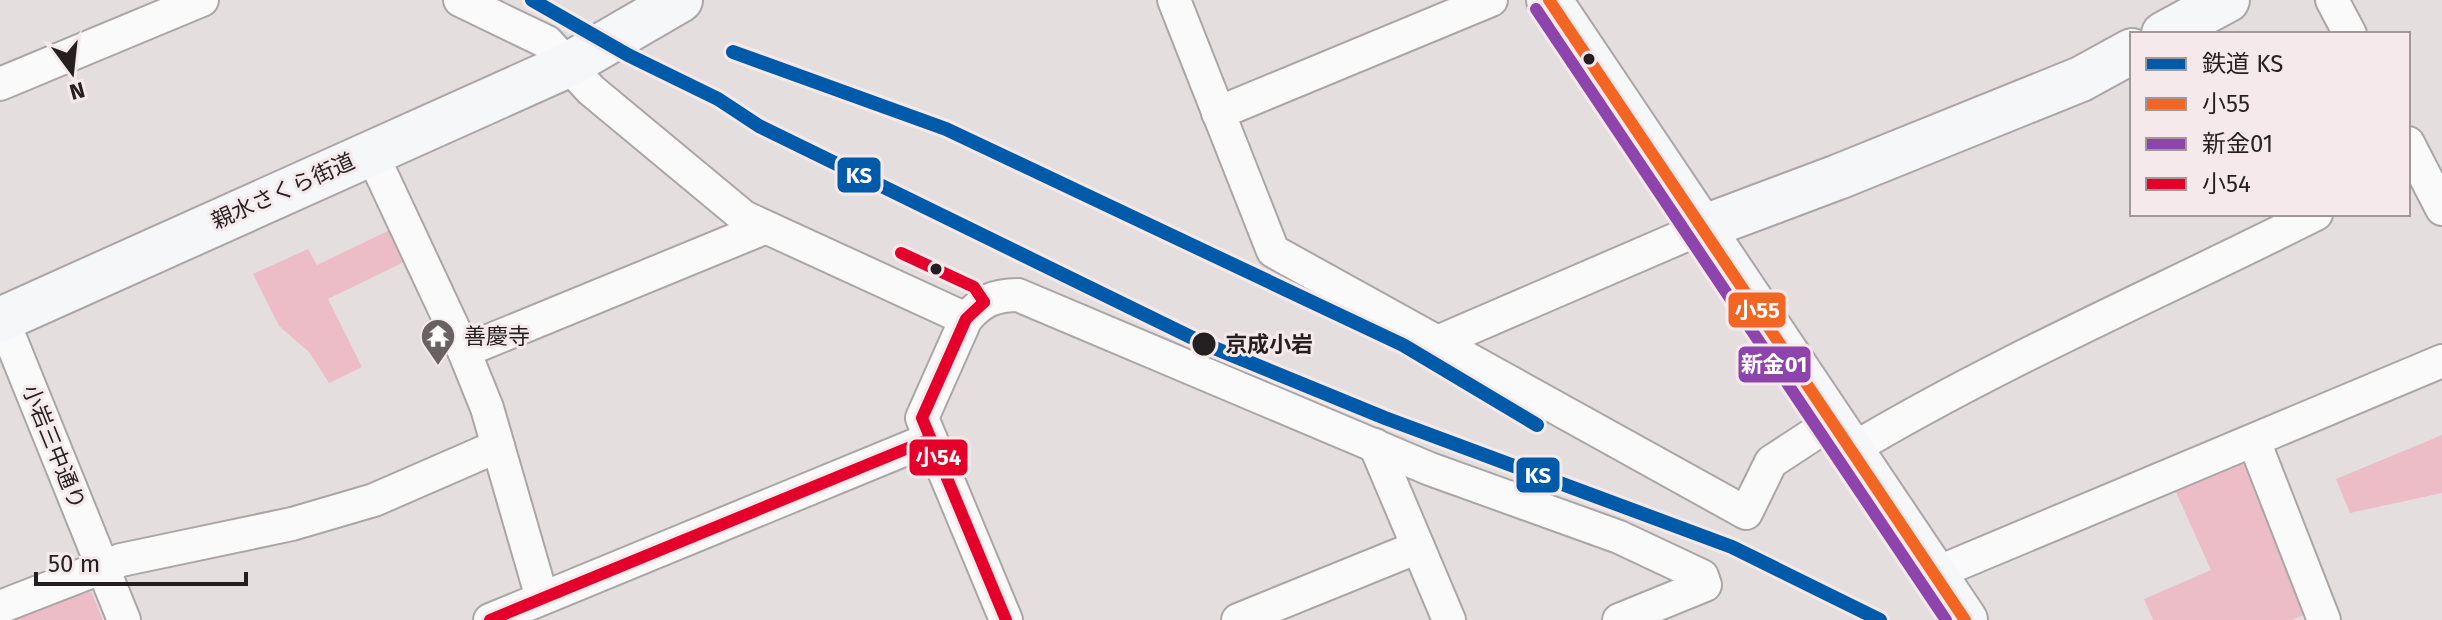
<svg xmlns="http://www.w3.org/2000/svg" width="2442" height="620" font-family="'Fira Sans','Noto Sans JP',sans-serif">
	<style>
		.green { fill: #edbdc7 }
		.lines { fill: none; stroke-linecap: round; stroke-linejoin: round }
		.street-casing { stroke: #aba5a6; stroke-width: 36 }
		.secondary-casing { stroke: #aba5a6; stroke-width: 48 }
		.street { stroke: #fbfafa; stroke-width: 32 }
		.secondary { stroke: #f6f7f8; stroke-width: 44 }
		.bus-1-casing { stroke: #f6e9eb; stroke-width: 18 }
		.bus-2-casing { stroke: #f6e9eb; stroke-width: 18 }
		.bus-3-casing { stroke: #f6e9eb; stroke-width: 18 }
		.bus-1 { stroke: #f26522; stroke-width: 12 }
		.bus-2 { stroke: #8e44ad; stroke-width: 12 }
		.bus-3 { stroke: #e4002b; stroke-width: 12 }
		.rail-1-casing { stroke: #f6e9eb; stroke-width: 20 }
		.rail-1 { stroke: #005aaa; stroke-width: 14 }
		.bus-dot { fill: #241f20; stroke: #f6e9eb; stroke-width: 3 }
		.labels { text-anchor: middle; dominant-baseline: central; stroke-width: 6; stroke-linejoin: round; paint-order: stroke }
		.street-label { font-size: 22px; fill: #241f20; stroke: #f6e9eb }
		.poi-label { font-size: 22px; fill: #241f20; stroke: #f6e9eb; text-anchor: start }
		.stop-label { font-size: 22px; font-weight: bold; fill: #241f20; stroke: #f6e9eb; text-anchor: start }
		.line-badge { stroke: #f6e9eb; stroke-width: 3 }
		.badge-label { font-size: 22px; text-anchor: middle; font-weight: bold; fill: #fff }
	</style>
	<rect width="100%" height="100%" fill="#e5dedf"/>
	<!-- green -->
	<g class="green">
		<path d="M394 228 408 260 328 299 362 367 329 383 309 352 279 326 253 274 308 249 317 265Z"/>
		<path d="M2442 435V493L2350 513 2336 479Z"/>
		<path d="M2238 462 2251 468 2306 614 2292 620H2153L2144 599 2211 570 2175 490Z"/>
		<path d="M85 589 92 593 103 620H9Z"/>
	</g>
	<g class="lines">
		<!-- street casing -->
		<g class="street-casing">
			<g id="street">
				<path d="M460 0 547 42 591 90 744 217 966 319"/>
				<path d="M1174 0 1273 251 1746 513 1771 462 1832 422"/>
				<path d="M2332 0 2350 34"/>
				<path d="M0 84 202 0"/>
				<path d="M1218 113 1491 0"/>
				<path d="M2408 143 2442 209"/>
				<path d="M371 152 464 351 487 408 542 598"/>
				<path d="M0 313 124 620"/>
				<path d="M1440 341 1702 228"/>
				<path d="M464 351 764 228"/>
				<path d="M2254 441 2324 620"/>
				<path d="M1375 445 1449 620"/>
				<path d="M1851 450C2000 361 2161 292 2316 214"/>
				<path d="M1934 574 2442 361"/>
				<path d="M0 607 121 560 292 524 374 500 498 446"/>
				<path d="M490 620 930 439"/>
				<path d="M1006 620 922 418 966 319C981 301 995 295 1018 295L1430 469 1619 537 1702 576 1705 585 1619 620"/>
				<path d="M1238 620 1418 547"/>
			</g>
		</g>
		<!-- secondary casing -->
		<g class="secondary-casing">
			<g id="secondary">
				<path d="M1549 0 1965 620"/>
				<path d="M2164 34 2227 0"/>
				<path d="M1702 228 1838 177 2081 79 2132 51"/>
				<path d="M0 320 568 65 680 0"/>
			</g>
		</g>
		<!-- street -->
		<use href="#street" class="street"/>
		<!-- secondary -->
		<use href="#secondary" class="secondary"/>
		<!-- bus-1 casing -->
		<g class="bus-1-casing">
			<path id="bus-1" d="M1549 0 1965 620"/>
		</g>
		<!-- bus-2 casing -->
		<g class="bus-2-casing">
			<path id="bus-2" d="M1536 9 1946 620"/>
		</g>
		<!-- bus-3 casing -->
		<g class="bus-3-casing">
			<g id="bus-3">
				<path d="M901 253 974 287 984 302"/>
				<path d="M984 302 966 319 922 418 1006 620"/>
				<path d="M490 620 930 439"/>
			</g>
		</g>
		<!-- bus-1 -->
		<use href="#bus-1" class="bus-1"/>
		<!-- bus-2 -->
		<use href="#bus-2" class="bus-2"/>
		<!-- bus-3 -->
		<use href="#bus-3" class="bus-3"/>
		<!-- rail-1 casing -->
		<g class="rail-1-casing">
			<g id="rail-1">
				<path d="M532 0 628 55 718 99 759 126 1207 345 1385 418 1732 547 1880 620"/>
				<path d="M733 52 946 129 1403 345 1537 425"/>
			</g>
		</g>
		<!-- rail-1 -->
		<use href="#rail-1" class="rail-1"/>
	</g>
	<!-- icons -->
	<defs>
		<g id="temple-pin" transform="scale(1.8)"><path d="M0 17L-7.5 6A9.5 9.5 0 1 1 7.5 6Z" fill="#686263" stroke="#f6e9eb"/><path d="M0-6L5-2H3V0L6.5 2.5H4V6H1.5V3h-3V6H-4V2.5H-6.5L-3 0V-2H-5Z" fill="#fff"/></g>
	</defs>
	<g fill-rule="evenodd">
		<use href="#temple-pin" x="438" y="336"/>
	</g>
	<!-- markers -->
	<g class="bus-dot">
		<circle cx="1589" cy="59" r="7"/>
		<circle cx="936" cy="269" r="7"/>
		<circle cx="1204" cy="344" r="13"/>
	</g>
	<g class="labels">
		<!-- street labels -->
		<g class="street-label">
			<text transform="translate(283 191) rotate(-24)">親水さくら街道</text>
			<text transform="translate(54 447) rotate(68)">小岩三中通り</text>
		</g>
		<!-- poi labels -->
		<g class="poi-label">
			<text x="464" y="336">善慶寺</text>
		</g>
		<!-- stop labels -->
		<g class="stop-label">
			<text x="1225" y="344">京成小岩</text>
		</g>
	</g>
	<g class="line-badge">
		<rect x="836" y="156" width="46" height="38" rx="8" fill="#005aaa"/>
		<rect x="1727" y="291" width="60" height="38" rx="8" fill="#f26522"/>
		<rect x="1737" y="345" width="75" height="39" rx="8" fill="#8e44ad"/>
		<rect x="908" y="438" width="61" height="39" rx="8" fill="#e4002b"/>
		<rect x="1515" y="456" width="46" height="38" rx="8" fill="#005aaa"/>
	</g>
	<g class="badge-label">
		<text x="859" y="183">KS</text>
		<text x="1757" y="318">小55</text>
		<text x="1774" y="372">新金01</text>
		<text x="938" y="465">小54</text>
		<text x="1538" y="483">KS</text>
	</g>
	<!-- legend -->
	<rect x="2130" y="32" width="280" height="184" fill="#f6e9eb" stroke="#a2989a" stroke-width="2"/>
	<rect x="2146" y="58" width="40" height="12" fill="#005aaa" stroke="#a2989a" stroke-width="2"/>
	<text x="2202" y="72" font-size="24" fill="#241f20">鉄道 KS</text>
	<rect x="2146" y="98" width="40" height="12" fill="#f26522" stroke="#a2989a" stroke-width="2"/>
	<text x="2202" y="112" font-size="24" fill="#241f20">小55</text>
	<rect x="2146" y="138" width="40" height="12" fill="#8e44ad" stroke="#a2989a" stroke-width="2"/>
	<text x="2202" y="152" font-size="24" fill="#241f20">新金01</text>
	<rect x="2146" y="178" width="40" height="12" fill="#e4002b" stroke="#a2989a" stroke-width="2"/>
	<text x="2202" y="192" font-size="24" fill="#241f20">小54</text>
	<!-- north arrow -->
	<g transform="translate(72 72) rotate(165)" stroke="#f6e9eb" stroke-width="6" paint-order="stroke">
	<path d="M0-6L14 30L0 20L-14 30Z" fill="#241f20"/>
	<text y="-12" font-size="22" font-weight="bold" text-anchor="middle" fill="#241f20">N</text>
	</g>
	<!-- scale -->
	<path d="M36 572v12h210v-12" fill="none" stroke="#241f20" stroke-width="4"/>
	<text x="48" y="572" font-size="24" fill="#241f20" stroke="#f6e9eb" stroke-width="6" paint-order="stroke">50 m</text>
</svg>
